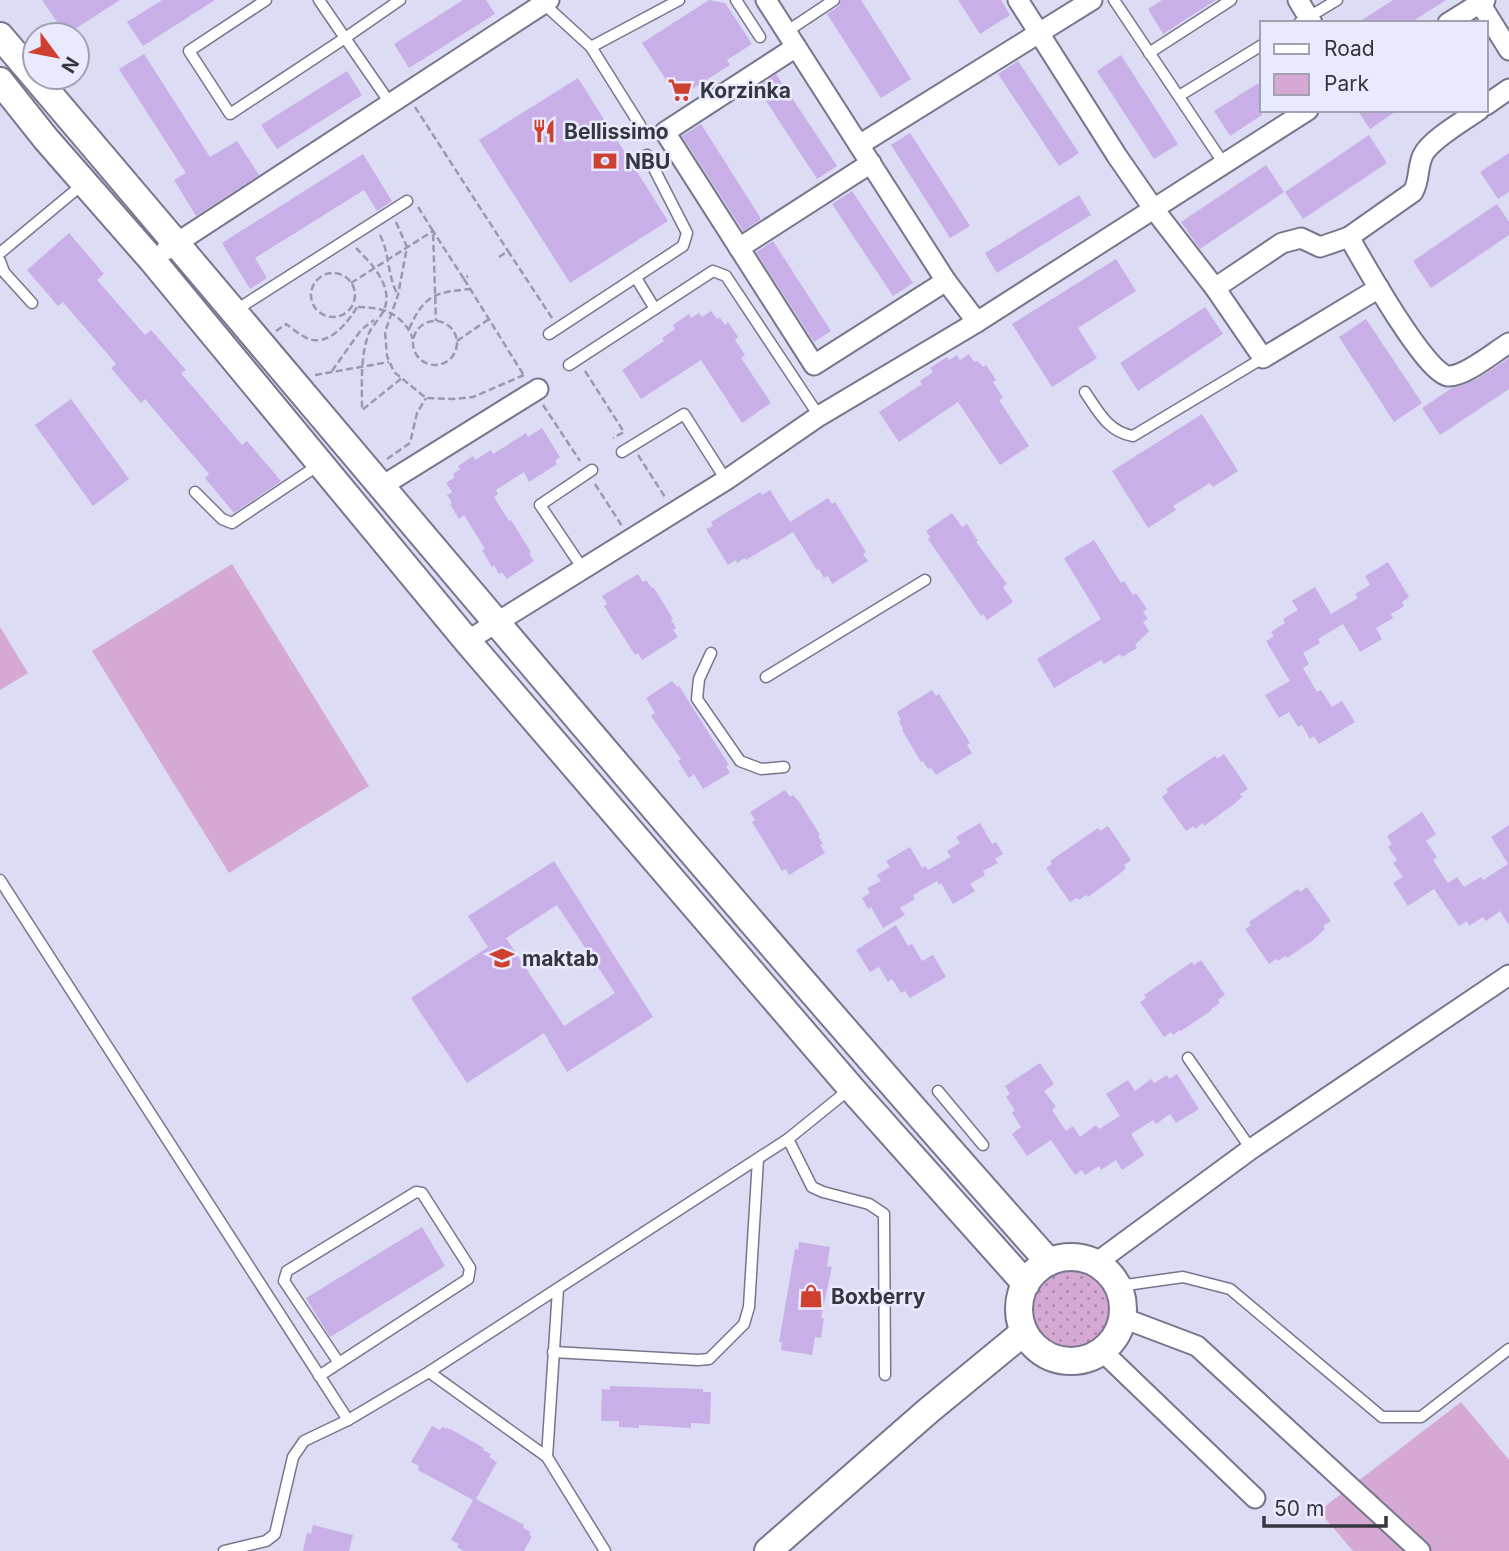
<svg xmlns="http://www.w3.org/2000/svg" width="1509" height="1551" font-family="Inter,sans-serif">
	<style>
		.grass { fill: url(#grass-dots) }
		.green { fill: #d5a9d4 }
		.building { fill: #c9afe7; fill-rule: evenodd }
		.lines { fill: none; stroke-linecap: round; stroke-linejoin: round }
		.lane-casing { stroke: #76778c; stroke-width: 13 }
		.street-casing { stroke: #76778c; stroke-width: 23 }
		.secondary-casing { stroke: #76778c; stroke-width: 30 }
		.path { stroke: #9899ab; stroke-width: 2.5; stroke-dasharray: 7 3.5; stroke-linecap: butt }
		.lane { stroke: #fff; stroke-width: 10 }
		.street { stroke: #fff; stroke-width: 19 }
		.secondary { stroke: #fff; stroke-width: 26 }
		.labels { text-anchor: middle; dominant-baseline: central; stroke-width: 5; stroke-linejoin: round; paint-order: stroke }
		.poi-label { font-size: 21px; font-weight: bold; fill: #35363f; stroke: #e9eafd; text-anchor: start }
	</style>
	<defs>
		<pattern id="grass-dots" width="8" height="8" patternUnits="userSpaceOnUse" patternTransform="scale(1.75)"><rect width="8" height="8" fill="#d5a9d4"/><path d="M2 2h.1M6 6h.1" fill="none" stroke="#ae8aad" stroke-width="1.8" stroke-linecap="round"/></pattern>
	</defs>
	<rect width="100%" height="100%" fill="#dcdcf4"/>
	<!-- grass -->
	<circle class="grass" cx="1071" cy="1308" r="39"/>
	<!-- green -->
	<g class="green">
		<path d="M232 564 369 786 229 873 92 651Z"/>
		<path d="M0 627 28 673 0 690Z"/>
		<path d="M1461 1402 1509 1460V1551H1353L1319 1511Z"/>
	</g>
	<!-- building -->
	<g class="building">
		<path d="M42 0H120L66 35Z"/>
		<path d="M162 0H215L143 46 127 22Z"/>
		<path d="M463 0H486L495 14 409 68 394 44Z"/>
		<path d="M709 0 725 3 752 44 727 60 730 65 678 98 642 43Z"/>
		<path d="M841 0H861L911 79 881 98 827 14 839 6Z"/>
		<path d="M958 0H1001L1010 15 980 34Z"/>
		<path d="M1162 0H1216L1163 34 1148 9Z"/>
		<path d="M1393 0H1446L1410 23H1357Z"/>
		<path d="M144 54 210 157 237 141 259 175 196 216 174 180 186 173 119 69Z"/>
		<path d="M1121 55 1178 144 1154 159 1097 71Z"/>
		<path d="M1018 61 1079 153 1059 166 998 74Z"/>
		<path d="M347 71 362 95 277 149 261 125Z"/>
		<path d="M776 74 837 166 817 179 757 87Z"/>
		<path d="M578 78 668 221 570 283 479 140Z"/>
		<path d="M1262 81V115L1230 136 1214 111Z"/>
		<path d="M1357 110H1398L1370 129Z"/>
		<path d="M701 124 760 217V220L743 231 682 136Z"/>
		<path d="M910 133 970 226 950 238 891 145Z"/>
		<path d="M1369 135 1387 163 1303 219 1285 192Z"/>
		<path d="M1509 153V192L1498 199 1480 172Z"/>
		<path d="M363 154 392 201 377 211 364 190 255 258 267 278 250 289 222 243Z"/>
		<path d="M1266 165 1284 192 1200 249 1181 222Z"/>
		<path d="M852 191 913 283 893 296 832 204Z"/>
		<path d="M1079 195 1091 215 997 273 985 253Z"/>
		<path d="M1497 204 1509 222V235L1431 288 1413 261Z"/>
		<path d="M69 233 104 274 97 280 145 335 151 330 186 370 181 373 242 445 247 441 281 481 277 484 234 513 205 478 209 474 145 399 141 403 111 368 116 364 63 302 58 306 27 270Z"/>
		<path d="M773 241 831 331 814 342 756 252Z"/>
		<path d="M1116 259 1136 291 1078 328 1097 358 1052 387 1012 324Z"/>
		<path d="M1205 307 1223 334 1138 391 1120 363Z"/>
		<path d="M711 311 717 319 720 318 725 325 728 322 738 337 735 340 745 355 741 358 771 403 742 423 701 360 641 399 622 370 664 341 662 338 675 329 673 325 689 314 691 318 699 313 702 317Z"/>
		<path d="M1366 319 1422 403 1394 422 1339 337Z"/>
		<path d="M969 354 974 362 978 361 983 367 986 365 996 380 993 382 1003 398 999 400 1029 446 1000 465 958 402 899 442 879 412 922 384 920 381 933 372 930 368 947 357 949 360 957 355 960 360Z"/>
		<path d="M1509 358V389L1440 435 1422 408 1452 388 1477 379Z"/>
		<path d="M71 399 129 479 93 506 35 425Z"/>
		<path d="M1202 414 1238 471 1213 487 1210 483 1173 506 1176 510 1148 528 1112 471Z"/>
		<path d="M542 428 560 457 555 461 557 464 529 482 524 472 496 490 498 494 494 497 509 521 511 520 531 552 529 554 534 561 507 579 502 572 499 574 494 565 492 567 482 550 485 549 464 515 459 519 450 504 452 503 447 495 452 492 446 483 455 477 453 474 460 469 458 466 473 456 475 460 491 450 493 454 526 433 528 437Z"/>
		<path d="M770 490 790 522 828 498 832 504 835 502 866 552 863 554 868 561 832 584 828 576 824 578 819 569 817 570 793 532 746 560 745 558 737 563 736 560 728 565 706 529 713 526 711 522 760 492 762 495Z"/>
		<path d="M952 513 962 527 967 524 978 541 976 542 1007 584 1003 587 1013 602 987 620 983 614 981 616 928 539 930 537 926 531Z"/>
		<path d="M1094 540 1121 583 1124 581 1133 595 1136 593 1147 609 1143 612 1148 619 1143 622 1149 631 1135 645 1137 648 1122 657 1120 654 1104 664 1101 660 1054 688 1037 659 1101 619 1064 558Z"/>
		<path d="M1388 562 1409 597 1402 602 1404 606 1391 614 1393 618 1376 628 1382 639 1360 652 1343 624 1318 639 1320 643 1303 653 1309 664 1303 668 1317 692 1321 690 1332 707 1342 701 1355 722 1319 744 1314 736 1310 739 1302 725 1298 727 1289 712 1279 718 1265 695 1290 681 1266 641 1274 636 1271 632 1285 623 1283 619 1298 610 1292 601 1315 587 1331 614 1358 598 1355 594 1370 585 1365 576Z"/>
		<path d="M638 574 643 582 646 580 652 588 653 587 664 604 673 619 671 620 676 628 673 630 678 637 642 660 638 653 635 655 604 606 607 604 602 596Z"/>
		<path d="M672 681 677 687 679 686 729 765 726 766 730 773 703 789 694 774 689 778 678 761 681 759 651 716 655 713 646 698Z"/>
		<path d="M932 690 936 696 939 694 970 743 967 745 972 753 936 775 931 768 928 769 923 761 921 762 902 730 903 729 899 721 901 720 897 712Z"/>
		<path d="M1224 754 1248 789 1240 794 1242 797 1234 804 1204 826 1203 823 1195 829 1194 826 1186 831 1162 797 1168 792 1166 789 1215 756 1217 759Z"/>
		<path d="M785 790 790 797 793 795 800 803 820 835 818 836 823 844 820 845 825 853 789 875 786 869 782 871 752 822 755 820 750 812Z"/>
		<path d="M1422 812 1436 834 1426 841 1437 857 1433 860 1448 883 1457 877 1464 887 1481 877 1483 880 1508 864 1491 837 1509 825V925L1500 911 1486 921 1483 917 1469 926 1467 921 1459 926 1434 889 1408 906 1393 883 1403 877 1393 863 1397 860 1388 847 1392 844 1387 836Z"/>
		<path d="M980 823 992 844 996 842 1003 854 995 859 998 863 983 871 985 875 970 884 975 891 953 904 941 883 939 885 937 881 913 895 915 899 900 908 905 915 883 928 871 907 868 909 862 898 870 893 867 888 881 881 877 875 890 867 886 861 910 847 922 868 925 866 928 870 951 857 947 851 960 843 956 837Z"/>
		<path d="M1108 826 1131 860 1124 865 1126 868 1118 875 1088 897 1086 895 1079 900 1077 898 1070 902 1046 868 1052 864 1050 861 1098 828 1100 831Z"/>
		<path d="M554 861 653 1017 567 1072 544 1033 467 1083 411 998 488 947 468 916ZM557 905 615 993 564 1026 506 938Z"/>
		<path d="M1307 887 1331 921 1323 926 1325 929 1312 941 1287 958 1285 956 1278 961 1276 959 1269 964 1245 929 1251 925 1249 922 1298 889 1300 892Z"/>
		<path d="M896 925 908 946 912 944 922 961 933 955 946 977 910 998 905 991 901 993 892 979 888 982 879 967 870 972 856 950Z"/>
		<path d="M1201 960 1225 995 1218 1000 1220 1003 1211 1009 1212 1010 1181 1031 1180 1030 1173 1035 1171 1032 1164 1037 1140 1002 1146 998 1144 995 1192 962 1194 965Z"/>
		<path d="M1040 1063 1054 1084 1044 1091 1056 1107 1052 1110 1066 1131 1073 1126 1080 1137 1096 1125 1099 1129 1120 1116 1106 1094 1128 1080 1135 1091 1151 1079 1154 1083 1167 1075 1169 1079 1177 1074 1199 1109 1176 1123 1170 1114 1156 1124 1153 1120 1131 1134 1144 1155 1122 1170 1116 1160 1101 1170 1099 1166 1085 1175 1082 1170 1075 1175 1051 1140 1027 1156 1012 1134 1021 1127 1012 1113 1015 1110 1006 1097 1010 1094 1005 1086Z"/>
		<path d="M422 1227 445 1266 330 1337 306 1298Z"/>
		<path d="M799 1242 830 1247 827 1266 832 1267 821 1318H824L821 1338 815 1337 812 1355 781 1350 782 1342H779L795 1249 798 1250Z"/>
		<path d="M610 1386 703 1389V1392H711L710 1424 691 1423V1428L639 1425V1428L619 1427V1421H601L602 1389 610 1390Z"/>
		<path d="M432 1426 440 1430 442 1427 452 1430 484 1448 483 1450 491 1454 489 1457 497 1462 476 1499 524 1525 523 1528 531 1532 529 1535 532 1536 524 1551H464L457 1547 459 1544 451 1540 473 1500 418 1470 419 1466 411 1462Z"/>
		<path d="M313 1525 353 1535 349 1551H303L307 1533 311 1534Z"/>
	</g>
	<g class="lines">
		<!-- lane casing -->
		<g class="lane-casing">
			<g id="lane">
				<path d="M266 0 189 51 230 114 345 38 319 0"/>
				<path d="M736 0 760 37"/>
				<path d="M1114 0 1224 164"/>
				<path d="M544 4 591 47 679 0"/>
				<path d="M1299 23 1337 0"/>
				<path d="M786 32 834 0"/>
				<path d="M591 47 640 125"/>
				<path d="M1149 53 1231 0"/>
				<path d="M1179 96 1262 45"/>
				<path d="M390 103 345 38 400 0"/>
				<path d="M0 253 83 184"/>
				<path d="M0 261 4 272 32 303"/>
				<path d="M636 278 655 309"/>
				<path d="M236 310 407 201"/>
				<path d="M549 334 683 246 687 233 647 155"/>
				<path d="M569 365 713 271 726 276 819 416"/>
				<path d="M1085 392C1098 411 1108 432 1133 436L1263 358"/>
				<path d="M622 452 684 414 726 480"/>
				<path d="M195 492 222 519 232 523 320 464"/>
				<path d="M583 569 540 505 592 470"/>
				<path d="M711 653 699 679 697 699 740 761 761 769 784 767"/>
				<path d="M766 677 925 580"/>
				<path d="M0 880 348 1420"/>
				<path d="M1188 1058 1251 1149"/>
				<path d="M938 1091 983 1145"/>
				<path d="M788 1139 812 1187 823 1192 869 1204 884 1214 885 1375"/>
				<path d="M1119 1286 1183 1277 1230 1289 1382 1417H1421L1509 1349"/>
				<path d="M553 1352 698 1360 709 1359 744 1324 749 1307 758 1159"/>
				<path d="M429 1372 547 1457 605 1551"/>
				<path d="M319 1376 468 1279 470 1268 422 1193 416 1192 287 1271 284 1281 339 1363"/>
				<path d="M547 1457 558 1289"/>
				<path d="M224 1551 266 1541 275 1534 293 1457 304 1441 348 1420 429 1372 788 1139 851 1088"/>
			</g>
		</g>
		<!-- street casing -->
		<g class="street-casing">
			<g id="street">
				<path d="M766 0 946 281 977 322"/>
				<path d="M1018 0 1117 156 1153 208 1215 288 1263 358 1379 288"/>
				<path d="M1298 0 1312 23"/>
				<path d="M1478 0 1509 50"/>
				<path d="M1448 23 1485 0"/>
				<path d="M796 47 665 132 814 365 946 281"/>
				<path d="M1486 105 1509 89"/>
				<path d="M1479 110C1465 120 1430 140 1423 155 1417 167 1420 180 1413 192L1349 237C1362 260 1426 374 1448 376 1465 377 1494 352 1509 343"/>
				<path d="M859 145 1092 0"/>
				<path d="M739 248 871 163"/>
				<path d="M166 250 549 0"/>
				<path d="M1215 288 1282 243 1301 238 1320 247 1349 237"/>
				<path d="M382 486 538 389"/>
				<path d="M467 641 726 480 819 416 977 322 1308 110"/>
				<path d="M1096 1263 1251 1149 1509 975"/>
				<path d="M1123 1318 1197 1346 1420 1551"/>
				<path d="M1102 1351 1255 1498"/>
			</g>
		</g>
		<!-- secondary casing -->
		<g class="secondary-casing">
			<g id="secondary">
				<path d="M0 36C349 445 691 860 1049 1262"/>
				<path d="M0 81 46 139 152 260 467 641 851 1088 1026 1284"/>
				<circle cx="1071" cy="1309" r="52"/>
				<path d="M768 1551 928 1411 1024 1332"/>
			</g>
		</g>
		<!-- path -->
		<g class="path">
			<path d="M415 107 508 251"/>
			<path d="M418 207 433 231 436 321"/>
			<path d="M396 222 407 247 398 295 385 332 387 356 394 372 426 398 453 399 473 397 524 375"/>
			<path d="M380 235C390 254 387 276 398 295"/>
			<path d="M356 248C371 263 394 286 384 310 380 318 373 325 369 333 360 356 362 385 362 410L402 378"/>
			<path d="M499 257 508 251 552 318"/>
			<circle cx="333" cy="295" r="22"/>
			<path d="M464 279 523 374"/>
			<path d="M351 283 433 231 464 279 468 276"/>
			<path d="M358 307C384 307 403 314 413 339"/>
			<circle cx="435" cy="343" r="22"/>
			<path d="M409 329C424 295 435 292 471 289"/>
			<path d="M276 331 286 324C293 329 301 336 309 339 330 346 348 322 357 307"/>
			<path d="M457 341 489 319"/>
			<path d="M332 371 361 330 374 320"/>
			<path d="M585 371 624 432 613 438"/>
			<path d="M315 375 389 362"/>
			<path d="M543 405 580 461"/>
			<path d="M638 455 665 497"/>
			<path d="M387 459 410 443 417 413 426 398"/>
			<path d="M595 484 622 526"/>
		</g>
		<!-- lane -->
		<use href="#lane" class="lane"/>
		<!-- street -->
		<use href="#street" class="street"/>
		<!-- secondary -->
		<use href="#secondary" class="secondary"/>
	</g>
	<!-- icons -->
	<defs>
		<g id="supermarket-bare" transform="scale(1.89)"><path d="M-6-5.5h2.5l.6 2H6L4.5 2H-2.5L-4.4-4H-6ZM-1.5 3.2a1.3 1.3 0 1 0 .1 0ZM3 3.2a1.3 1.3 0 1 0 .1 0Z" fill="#ce4130" stroke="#e9eafd" stroke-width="2.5" paint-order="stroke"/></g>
		<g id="restaurant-bare" transform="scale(1.89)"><path d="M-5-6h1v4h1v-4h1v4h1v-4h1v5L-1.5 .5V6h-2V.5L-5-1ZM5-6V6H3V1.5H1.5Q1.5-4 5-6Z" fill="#ce4130" stroke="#e9eafd" stroke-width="2.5" paint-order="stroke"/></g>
		<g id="bank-bare" transform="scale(1.89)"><path d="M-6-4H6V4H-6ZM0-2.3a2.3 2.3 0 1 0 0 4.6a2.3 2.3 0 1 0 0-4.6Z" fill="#ce4130" stroke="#e9eafd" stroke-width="2.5" paint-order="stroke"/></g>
		<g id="school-bare" transform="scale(1.89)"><path d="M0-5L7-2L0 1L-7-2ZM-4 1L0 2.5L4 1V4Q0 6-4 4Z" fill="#ce4130" stroke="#e9eafd" stroke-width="2.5" paint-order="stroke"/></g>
		<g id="shop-bare" transform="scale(1.89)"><path d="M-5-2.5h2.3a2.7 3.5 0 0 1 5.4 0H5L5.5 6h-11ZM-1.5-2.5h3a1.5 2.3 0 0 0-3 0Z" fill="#ce4130" stroke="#e9eafd" stroke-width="2.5" paint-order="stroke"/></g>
	</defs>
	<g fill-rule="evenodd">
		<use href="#supermarket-bare" x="680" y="90"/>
		<use href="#restaurant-bare" x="544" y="131"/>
		<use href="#bank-bare" x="605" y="161"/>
		<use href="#school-bare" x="502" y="958"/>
		<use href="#shop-bare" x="811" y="1296"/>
	</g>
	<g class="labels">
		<!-- poi labels -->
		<g class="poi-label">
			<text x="700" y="90">Korzinka</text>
			<text x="564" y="131">Bellissimo</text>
			<text x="625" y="161">NBU</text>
			<text x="522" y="958">maktab</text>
			<text x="831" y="1296">Boxberry</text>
		</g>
	</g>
	<!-- legend -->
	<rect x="1260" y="21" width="228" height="91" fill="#e9eafd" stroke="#a1a2b1" stroke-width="2"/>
	<rect x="1274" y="44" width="35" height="10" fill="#ffffff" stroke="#a1a2b1" stroke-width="2"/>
	<text x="1324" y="56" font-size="21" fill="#35363f">Road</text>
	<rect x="1274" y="74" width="35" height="21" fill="#d5a9d4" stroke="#a1a2b1" stroke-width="2"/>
	<text x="1324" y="91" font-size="21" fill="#35363f">Park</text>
	<!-- north arrow -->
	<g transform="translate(56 56) rotate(122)"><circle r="33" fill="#e9eafd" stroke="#a1a2b1" stroke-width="2"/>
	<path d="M0-5L12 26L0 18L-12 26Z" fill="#ce4130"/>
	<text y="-10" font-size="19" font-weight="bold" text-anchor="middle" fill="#35363f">N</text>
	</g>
	<!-- scale -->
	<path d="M1264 1516v10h122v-10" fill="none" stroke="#35363f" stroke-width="3.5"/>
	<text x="1274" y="1516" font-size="21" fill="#35363f" stroke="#e9eafd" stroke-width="5" paint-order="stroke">50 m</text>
</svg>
